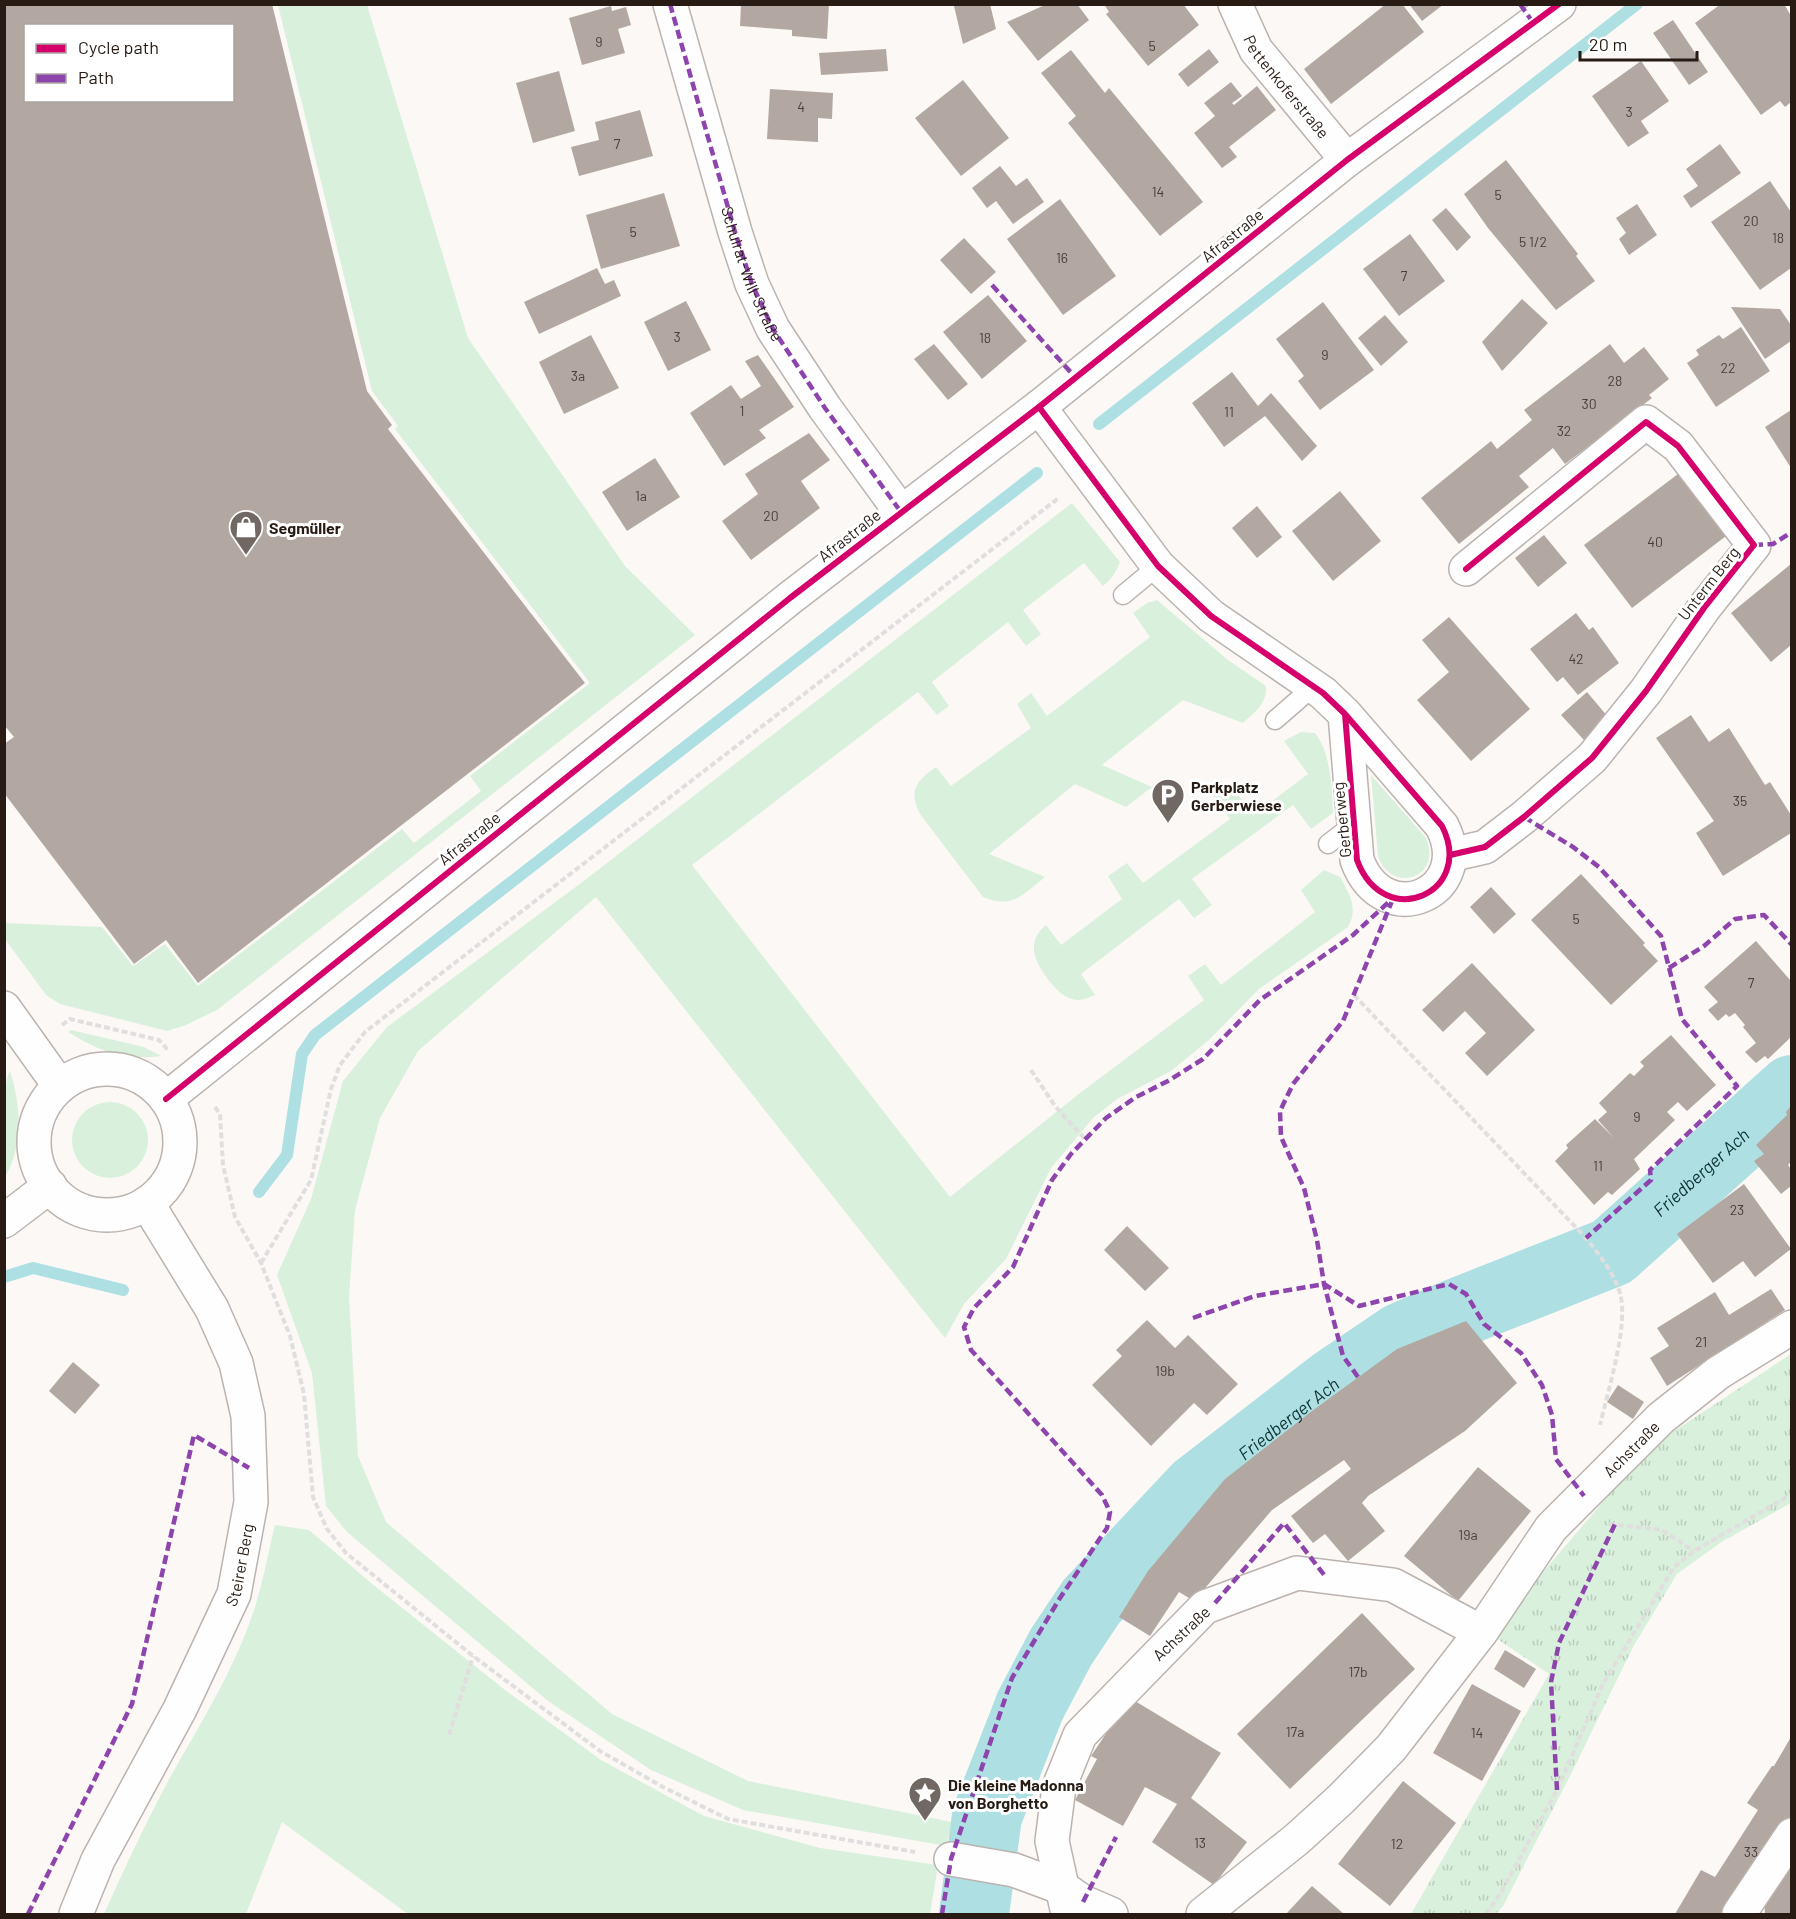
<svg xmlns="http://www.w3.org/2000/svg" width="1796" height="1919" font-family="Barlow,sans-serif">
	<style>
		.grass { fill: #d9f0dc }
		.park { fill: url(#park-tufts) }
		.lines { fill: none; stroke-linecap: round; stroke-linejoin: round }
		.stream { stroke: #aee0e3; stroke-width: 12 }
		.river { stroke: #aee0e3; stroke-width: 70 }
		.building { fill: #b2a8a1; fill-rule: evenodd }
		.service-casing { stroke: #bbb3af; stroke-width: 21 }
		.minor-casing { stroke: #bbb3af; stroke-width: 36 }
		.tertiary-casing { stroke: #bbb3af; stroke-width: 36 }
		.path { stroke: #e0dede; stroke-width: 4; stroke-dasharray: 6 3; stroke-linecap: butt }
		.service { stroke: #fffefe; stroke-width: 18 }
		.minor { stroke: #fffefe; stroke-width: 33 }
		.tertiary { stroke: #fffefe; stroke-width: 33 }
		.quiet { stroke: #8e44ad; stroke-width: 4.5; stroke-dasharray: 9 4.5; stroke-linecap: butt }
		.cycleway-casing { stroke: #fff; stroke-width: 10 }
		.cycleway { stroke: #d6006c; stroke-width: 6 }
		.labels { text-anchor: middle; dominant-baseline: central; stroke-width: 6; stroke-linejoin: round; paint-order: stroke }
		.number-label { font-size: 14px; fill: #4a3e37 }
		.street-label { font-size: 16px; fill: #271b14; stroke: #fff }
		.poi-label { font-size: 16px; font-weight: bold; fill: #271b14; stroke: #fff; text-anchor: start }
		.water-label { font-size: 18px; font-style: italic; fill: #0e3336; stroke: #fff }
	</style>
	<defs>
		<pattern id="park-tufts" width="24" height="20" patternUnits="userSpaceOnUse" patternTransform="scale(1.5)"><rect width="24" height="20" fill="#d9f0dc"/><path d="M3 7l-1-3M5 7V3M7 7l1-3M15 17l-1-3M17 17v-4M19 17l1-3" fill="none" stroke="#bacdbc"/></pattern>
	</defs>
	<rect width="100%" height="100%" fill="#fcf8f6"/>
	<!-- grass -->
	<g class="grass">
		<path d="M278 5H367L468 338 625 566 695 635 217 1010 186 1025 167 1031 60 1004 46 995 5 939V923L102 927 133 966 165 944 198 986 402 829 414 843 481 791 470 776 590 683 395 429 398 426 372 391Z"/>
		<path d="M1072 503 1120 562C1116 572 1112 579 1103 586L1084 563 1023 610 1041 634 1026 646 1008 622 932 682 949 706 937 715 918 692 692 865 950 1197 1080 1093 1204 1000 1188 976 1205 964 1221 985 1315 912 1301 890 1324 870 1340 877C1349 894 1359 908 1348 927L1259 989 1209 1040 1171 1071 1117 1099 1093 1118 1051 1168 1006 1259 964 1304 945 1338 596 897 418 1051 380 1118 355 1210 349 1297 358 1456 386 1522 612 1714 748 1781 952 1822 946 1846 743 1810 651 1770 548 1701 347 1532 326 1506 312 1373 277 1275 311 1199 343 1081 387 1027 585 880Z"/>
		<path d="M1157 600 1228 660 1266 686C1267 704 1255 712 1243 723L1183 700 1102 765 1152 787 1126 807 1075 784 989 854 1045 877C1022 895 1013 909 983 897L920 814C908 791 916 781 936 767L951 786 1031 728 1017 704 1031 693 1047 716 1150 637 1133 613 1147 603Z"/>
		<path d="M1301 732 1315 733C1331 753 1332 788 1333 813L1311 829 1293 805 1192 879 1212 905 1194 918 1179 899 1081 974 1095 995C1089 997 1084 1000 1077 1000 1065 999 1058 991 1050 982 1036 964 1024 943 1046 925L1061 945 1122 899 1108 876 1127 863 1143 883 1230 819 1213 795 1229 784 1254 815 1308 774 1284 741Z"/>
		<path d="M1371 775 1426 838C1443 878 1391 895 1378 856Z"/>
		<path d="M71 1030 144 1047 161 1056C123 1061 99 1051 68 1032Z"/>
		<path d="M10 1071C21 1105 24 1145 5 1177 4 1154 0 1088 10 1071Z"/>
		<circle cx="110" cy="1140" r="38"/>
		<path d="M275 1525 309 1530 371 1583 505 1690 601 1760 704 1816 820 1848 938 1865 930 1914H408L282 1822 246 1914H104C125 1867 147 1820 172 1774 202 1721 235 1668 254 1610 263 1583 268 1553 275 1525Z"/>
	</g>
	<!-- park -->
	<path class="park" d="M1791 1354V1503L1723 1541 1677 1574 1633 1647 1572 1772 1503 1906 1496 1914H1411L1549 1674 1490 1634 1650 1447Z"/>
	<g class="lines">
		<!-- stream -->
		<g class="stream">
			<path d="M1099 424 1637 4"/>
			<path d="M259 1192 287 1155 302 1054 315 1035 1037 473"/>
			<path d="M4 1277 33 1268 123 1290"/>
		</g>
		<!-- river -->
		<path class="river" id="s1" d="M974 1914 987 1816 1030 1706 1061 1647 1091 1602 1197 1489 1334 1383 1402 1337 1455 1314 1612 1252 1792 1090"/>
	</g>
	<!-- building -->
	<g class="building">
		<path d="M4 4H272L367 391 392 425 388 429 585 683 198 983 166 940 134 964 4 793V744L14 737 4 725ZM26 26H232V100H26Z"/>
		<path d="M741 4H829L827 39 792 36V30L740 26Z"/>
		<path d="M959 4H990L996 29 963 44 954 6Z"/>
		<path d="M1047 4H1077L1089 20 1038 61 1007 22Z"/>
		<path d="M1104 4H1183L1199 25 1148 66 1106 14 1109 12Z"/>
		<path d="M1386 4H1402L1424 32 1331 104 1304 69Z"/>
		<path d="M1409 4H1444L1422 21Z"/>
		<path d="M1721 4H1784L1791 16V102L1785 107 1780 101 1761 115 1695 23Z"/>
		<path d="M611 6 612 11 626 7 631 25 618 29 625 53 582 65 569 18Z"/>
		<path d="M1673 20 1708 72 1689 85 1653 33Z"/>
		<path d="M886 49 888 71 821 75 819 53Z"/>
		<path d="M1209 49 1219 62 1188 87 1178 74Z"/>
		<path d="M1071 50 1105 93 1109 88 1203 202 1160 236 1068 123 1076 116 1041 73Z"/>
		<path d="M1641 61 1669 101 1641 121 1649 133 1628 147 1592 96Z"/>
		<path d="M559 71 575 131 533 143 516 83Z"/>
		<path d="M963 80 1009 138 961 176 915 118Z"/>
		<path d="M1231 82 1242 96 1232 103 1234 105 1257 86 1276 110 1229 147 1237 157 1222 168 1194 133 1215 116 1204 103Z"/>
		<path d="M770 89 833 93 832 119 818 118V142L767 139Z"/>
		<path d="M640 110 653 156 579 176 571 147 599 140 595 122Z"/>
		<path d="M1720 144 1741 173 1691 208 1683 196 1698 186 1686 169Z"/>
		<path d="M1506 160 1578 254 1576 256 1595 281 1556 310 1488 228 1464 194Z"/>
		<path d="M1000 166 1016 186 1027 178 1044 202 1013 224 996 201 987 208 972 188Z"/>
		<path d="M1770 181 1791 212V268L1760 290 1711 222Z"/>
		<path d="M664 193 680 246 601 269 586 215Z"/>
		<path d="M1060 199 1116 276 1063 315 1007 239Z"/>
		<path d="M1637 204 1657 235 1629 255 1619 239 1626 233 1616 218Z"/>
		<path d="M1446 208 1471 237 1457 251 1432 220Z"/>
		<path d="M1410 234 1445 281 1399 316 1363 269Z"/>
		<path d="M964 238 996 272 971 294 940 260Z"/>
		<path d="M597 268 605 284 614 280 621 296 539 334 524 302Z"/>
		<path d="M988 295 1027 341 982 379 943 332Z"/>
		<path d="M1522 299 1548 323 1502 371 1482 342Z"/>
		<path d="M686 301 711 350 668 371 644 322Z"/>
		<path d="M1323 302 1374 370 1320 410 1298 381 1304 376 1276 339Z"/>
		<path d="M1731 307 1780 309 1791 325V341L1765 359Z"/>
		<path d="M1385 315 1408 342 1381 366 1358 338Z"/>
		<path d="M1741 327 1770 371 1716 407 1687 363 1699 355 1696 350 1719 335 1723 339Z"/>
		<path d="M591 335 619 388 564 414 539 362Z"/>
		<path d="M934 344 968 384 948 400 914 359Z"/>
		<path d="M1610 344 1624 363 1644 347 1669 379 1649 395 1652 398 1565 464 1553 448 1519 476 1529 487 1459 544 1421 498 1491 441 1497 449 1532 420 1524 410Z"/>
		<path d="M758 355 794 407 759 430 766 438 724 466 690 413 731 385 741 399 761 386 745 361Z"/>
		<path d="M1232 372 1258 406 1271 393 1317 446 1302 461 1265 416 1224 447 1192 403Z"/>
		<path d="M1791 410V468L1765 427Z"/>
		<path d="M809 433 830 460 801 481 820 508 751 560 722 521 758 494 745 474Z"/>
		<path d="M655 458 680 497 627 531 602 492Z"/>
		<path d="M1678 474 1726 536 1632 608 1584 545Z"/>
		<path d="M1340 491 1381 541 1333 581 1292 531Z"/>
		<path d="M1257 506 1282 537 1257 558 1232 528Z"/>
		<path d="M1544 535 1567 563 1538 587 1515 558Z"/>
		<path d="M1791 564V645L1771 662 1731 613Z"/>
		<path d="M1576 613 1589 630 1593 627 1619 663 1578 695 1563 677 1557 682 1530 649Z"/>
		<path d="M1449 617 1530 709 1471 761 1417 700 1449 672 1422 640Z"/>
		<path d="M1587 692 1608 717 1584 740 1561 715Z"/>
		<path d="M1691 715 1709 742 1729 728 1765 785 1770 782 1791 815V833L1723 876 1696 833 1714 821 1656 738Z"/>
		<path d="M1581 874 1645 943 1643 945 1658 961 1611 1005 1531 920Z"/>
		<path d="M1491 887 1516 914 1494 934 1470 907Z"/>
		<path d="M1756 941 1791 981V1037L1768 1059 1765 1056 1756 1063 1745 1052 1756 1043 1743 1027 1745 1025 1735 1013 1729 1017 1726 1014 1718 1021 1708 1010 1718 1002 1704 987Z"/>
		<path d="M1472 963 1535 1030 1487 1076 1465 1053 1486 1033 1465 1011 1443 1032 1422 1010Z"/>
		<path d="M1671 1035 1716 1085 1687 1111 1678 1102 1667 1112 1675 1120 1634 1159 1640 1169 1612 1195 1608 1192 1594 1205 1555 1161 1568 1148 1566 1145 1595 1119 1614 1138 1598 1120 1607 1112 1599 1103 1630 1073 1634 1076 1644 1066 1640 1062Z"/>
		<path d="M1791 1106V1162L1788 1165 1791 1169V1186L1781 1194 1754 1161 1764 1154 1756 1145 1787 1115 1786 1112Z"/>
		<path d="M1744 1184 1791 1249 1755 1277 1743 1261 1713 1283 1677 1234Z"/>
		<path d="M1127 1226 1169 1268 1145 1291 1104 1250Z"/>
		<path d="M1771 1289 1785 1310 1667 1386 1650 1358 1669 1346 1657 1328 1715 1292 1729 1315Z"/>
		<path d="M1147 1320 1175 1348 1188 1335 1238 1384 1207 1415 1194 1403 1151 1446 1092 1385 1122 1356 1116 1350Z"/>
		<path d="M1466 1321 1517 1383 1465 1431 1368 1496 1362 1503 1385 1531 1348 1561 1325 1534 1313 1543 1291 1516 1351 1469 1344 1460 1272 1510 1194 1601 1179 1592 1150 1636 1119 1617 1148 1571 1225 1479 1312 1411 1397 1349Z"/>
		<path d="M73 1362 100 1385 75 1414 49 1391Z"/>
		<path d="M1618 1385 1644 1402 1633 1419 1607 1402Z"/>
		<path d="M1478 1467 1531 1511 1458 1601 1404 1556Z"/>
		<path d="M1362 1613 1415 1669 1290 1789 1237 1734Z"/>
		<path d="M1505 1650 1536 1669 1524 1688 1494 1669Z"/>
		<path d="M1472 1684 1521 1711 1482 1781 1433 1753Z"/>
		<path d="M1130 1698 1221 1753 1191 1798 1247 1842 1214 1885 1152 1842 1177 1804 1145 1787 1123 1826 1075 1800 1097 1759 1091 1756Z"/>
		<path d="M1791 1737V1820L1732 1914H1675L1701 1870 1715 1877 1758 1810 1747 1803 1772 1766H1774Z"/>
		<path d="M1403 1781 1456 1823 1390 1906 1338 1864Z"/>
		<path d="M1791 1855V1914H1765L1763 1886Z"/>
		<path d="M1312 1886 1344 1914H1286Z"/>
	</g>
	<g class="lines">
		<!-- service casing -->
		<g class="service-casing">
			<g id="service">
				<path d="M1123 595 1158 566"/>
				<path d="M1275 720 1314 686"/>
				<path d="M1328 844 1354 824"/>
			</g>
		</g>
		<!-- minor casing -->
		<g class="minor-casing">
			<g id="minor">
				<path d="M670 4 735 232 752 284 773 329 825 408 901 512"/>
				<path id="s2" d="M1235 4 1256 50 1347 160"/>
				<path d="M1039 407 1158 566 1211 616 1323 693 1345 714 1442 826C1476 893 1384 933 1357 860L1345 714"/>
				<path d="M1450 855 1485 847 1524 817 1592 758 1646 691 1704 608 1754 545 1678 446 1646 422 1466 569"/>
				<path d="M951 1859 1014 1870 1063 1888 1083 1902 1111 1914"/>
				<path d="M1068 1914 1052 1841 1059 1787 1080 1735 1205 1607 1297 1573 1393 1585 1481 1632"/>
				<path id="s3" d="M1203 1914 1297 1839 1341 1799 1391 1748 1481 1632 1551 1528 1661 1418 1718 1373 1792 1327"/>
				<path d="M1739 1914 1792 1835"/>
			</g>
		</g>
		<!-- tertiary casing -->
		<g class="tertiary-casing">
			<g id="tertiary">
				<path d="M4 1008 59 1085"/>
				<circle cx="107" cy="1142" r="73"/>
				<path d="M166 1099 790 598 1039 407 1347 160 1559 4"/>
				<path d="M4 1221 50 1186"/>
				<path id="s4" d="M76 1914 98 1860 180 1709 234 1594 251 1502 248 1416 236 1363 212 1309 147 1203"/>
			</g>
		</g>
		<!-- path -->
		<g class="path">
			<path d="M1354 995 1586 1238C1599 1255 1613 1271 1620 1293 1629 1325 1608 1390 1600 1425"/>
			<path d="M62 1025 70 1019 159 1040 168 1050"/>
			<path d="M1031 1070 1055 1106 1086 1140"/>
			<path d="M215 1107 220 1114 223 1165 235 1217 261 1263 290 1336 304 1394 313 1497 327 1529 346 1553 473 1656 600 1751 663 1787 728 1819 915 1852"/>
			<path d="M261 1263 311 1180 331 1089 340 1065 365 1032 1060 497"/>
			<path d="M1609 1524 1662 1530 1694 1551"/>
			<path d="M449 1735 473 1656"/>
			<path d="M1486 1914 1500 1894 1557 1790 1603 1684 1674 1567 1694 1551 1792 1494"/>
		</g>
		<!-- service -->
		<use href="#service" class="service"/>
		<!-- minor -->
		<use href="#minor" class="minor"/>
		<!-- tertiary -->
		<use href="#tertiary" class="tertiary"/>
		<!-- quiet -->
		<g class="quiet">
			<path id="s5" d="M670 4 735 232 752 284 773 329 825 408 901 512"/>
			<path d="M1520 4 1534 24"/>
			<path d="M992 285 1075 377"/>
			<path d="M1754 545 1773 544 1792 532"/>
			<path d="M1524 817 1573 847 1599 867 1661 936 1682 1019 1737 1086 1650 1170 1651 1180 1586 1238"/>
			<path d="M1669 968 1704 946 1735 919 1764 915 1792 945"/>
			<path d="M1193 1318 1255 1296 1324 1284 1359 1306 1449 1284 1466 1294 1484 1324 1521 1353 1542 1385 1552 1415 1556 1459 1584 1496"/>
			<path d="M1358 1377 1343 1356 1324 1284 1317 1240 1304 1188 1281 1137 1280 1111 1293 1084 1343 1021 1392 901"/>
			<path d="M1215 1603 1284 1523 1325 1576"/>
			<path d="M1557 1790 1551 1682 1559 1643 1615 1524"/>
			<path d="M1083 1902 1116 1837"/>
			<path d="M28 1914 132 1704 194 1435 249 1468"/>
			<path d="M942 1914 951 1859 1012 1678 1060 1598 1107 1528 1110 1512 1102 1495 971 1350 964 1327 974 1308 1013 1267 1052 1180 1071 1154 1106 1118 1136 1097 1168 1081 1203 1059 1260 1000 1353 935 1393 898"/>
		</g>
		<!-- cycleway casing -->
		<g class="cycleway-casing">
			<g id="cycleway">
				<path d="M1039 407 1158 566 1211 616 1323 693 1345 714 1442 826C1476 893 1384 933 1357 860L1345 714"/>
				<path d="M1450 855 1485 847 1524 817 1592 758 1646 691 1704 608 1754 545 1678 446 1646 422 1466 569"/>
				<path d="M166 1099 790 598 1039 407 1347 160 1559 4"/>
			</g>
		</g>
		<!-- cycleway -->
		<use href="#cycleway" class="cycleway"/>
	</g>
	<!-- icons -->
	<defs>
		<g id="shop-pin" transform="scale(1.725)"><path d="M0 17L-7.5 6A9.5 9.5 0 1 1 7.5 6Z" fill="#726863" stroke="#fff"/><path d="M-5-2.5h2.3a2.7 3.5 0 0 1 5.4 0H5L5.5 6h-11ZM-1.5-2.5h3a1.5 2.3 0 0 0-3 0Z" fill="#fff"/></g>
		<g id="parking-pin" transform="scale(1.725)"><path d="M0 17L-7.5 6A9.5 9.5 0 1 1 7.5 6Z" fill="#726863" stroke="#fff"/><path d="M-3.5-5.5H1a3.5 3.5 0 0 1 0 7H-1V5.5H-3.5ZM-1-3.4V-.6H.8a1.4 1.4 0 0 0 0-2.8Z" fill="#fff"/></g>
		<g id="sight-pin" transform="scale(1.725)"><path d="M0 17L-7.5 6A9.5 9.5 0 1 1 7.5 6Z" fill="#726863" stroke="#fff"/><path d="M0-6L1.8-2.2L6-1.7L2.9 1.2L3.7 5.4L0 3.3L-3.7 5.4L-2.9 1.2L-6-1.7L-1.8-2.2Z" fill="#fff"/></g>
	</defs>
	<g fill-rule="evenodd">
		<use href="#shop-pin" x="246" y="527"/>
		<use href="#parking-pin" x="1168" y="795"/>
		<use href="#sight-pin" x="925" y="1793"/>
	</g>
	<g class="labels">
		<!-- number labels -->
		<g class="number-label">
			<text x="599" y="41">9</text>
			<text x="1152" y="45">5</text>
			<text x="801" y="106">4</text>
			<text x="1629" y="111">3</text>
			<text x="617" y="143">7</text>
			<text x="1158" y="191">14</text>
			<text x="1498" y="194">5</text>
			<text x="1751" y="220">20</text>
			<text x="633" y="231">5</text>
			<text x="1778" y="237">18</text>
			<text x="1533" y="241">5 1/2</text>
			<text x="1062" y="257">16</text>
			<text x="1404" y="275">7</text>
			<text x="677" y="336">3</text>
			<text x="985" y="337">18</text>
			<text x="1325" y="354">9</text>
			<text x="1728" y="367">22</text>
			<text x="578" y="375">3a</text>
			<text x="1615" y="380">28</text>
			<text x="1589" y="403">30</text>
			<text x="742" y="410">1</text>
			<text x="1229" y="411">11</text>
			<text x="1564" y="430">32</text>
			<text x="641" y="495">1a</text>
			<text x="771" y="515">20</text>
			<text x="1655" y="541">40</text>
			<text x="1576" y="658">42</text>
			<text x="1740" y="800">35</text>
			<text x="1576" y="918">5</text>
			<text x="1751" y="982">7</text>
			<text x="1637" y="1116">9</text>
			<text x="1598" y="1165">11</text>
			<text x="1737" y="1209">23</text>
			<text x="1701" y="1341">21</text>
			<text x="1165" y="1370">19b</text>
			<text x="1468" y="1534">19a</text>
			<text x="1358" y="1671">17b</text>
			<text x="1295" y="1731">17a</text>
			<text x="1477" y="1732">14</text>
			<text x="1200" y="1842">13</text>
			<text x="1397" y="1843">12</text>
			<text x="1751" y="1851">33</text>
		</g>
		<!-- street labels -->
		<g class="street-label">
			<text stroke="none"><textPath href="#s2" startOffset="98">Pettenkoferstraße</textPath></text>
			<text transform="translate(1232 235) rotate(-39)">Afrastraße</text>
			<text stroke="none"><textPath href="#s5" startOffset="282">Schulrat-Will-Straße</textPath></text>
			<text transform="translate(849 535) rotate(-38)">Afrastraße</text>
			<text transform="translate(1708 583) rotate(-52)">Unterm Berg</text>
			<text transform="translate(1341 820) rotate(-96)">Gerberweg</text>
			<text transform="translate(469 838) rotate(-39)">Afrastraße</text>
			<text stroke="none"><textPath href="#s3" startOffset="636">Achstraße</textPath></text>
			<text stroke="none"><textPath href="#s4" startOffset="387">Steirer Berg</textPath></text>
			<text transform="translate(1181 1633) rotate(-43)">Achstraße</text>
		</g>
		<!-- poi labels -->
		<g class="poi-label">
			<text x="269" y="527">Segmüller</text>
			<text x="1191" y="786">Parkplatz<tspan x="1191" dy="18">Gerberwiese</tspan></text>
			<text x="948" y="1784">Die kleine Madonna<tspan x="948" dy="18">von Borghetto</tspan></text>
		</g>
		<!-- water labels -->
		<g class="water-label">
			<text stroke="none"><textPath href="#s1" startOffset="1094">Friedberger Ach</textPath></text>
			<text stroke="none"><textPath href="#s1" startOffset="608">Friedberger Ach</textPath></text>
		</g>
	</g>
	<!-- border -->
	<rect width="1796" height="1919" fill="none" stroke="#271b14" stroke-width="12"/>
	<!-- legend -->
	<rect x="24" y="24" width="210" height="78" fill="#ffffff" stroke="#a9a4a1" stroke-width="1.5"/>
	<rect x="36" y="44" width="30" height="9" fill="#d6006c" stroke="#a9a4a1" stroke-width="1.5"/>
	<text x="78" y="54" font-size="18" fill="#271b14">Cycle path</text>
	<rect x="36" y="74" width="30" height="9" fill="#8e44ad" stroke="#a9a4a1" stroke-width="1.5"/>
	<text x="78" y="84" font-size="18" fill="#271b14">Path</text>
	<!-- scale -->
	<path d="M1580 51v9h117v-9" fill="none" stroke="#271b14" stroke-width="3"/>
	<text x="1589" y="51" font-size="18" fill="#271b14" stroke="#ffffff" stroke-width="4.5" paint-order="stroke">20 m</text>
</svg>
